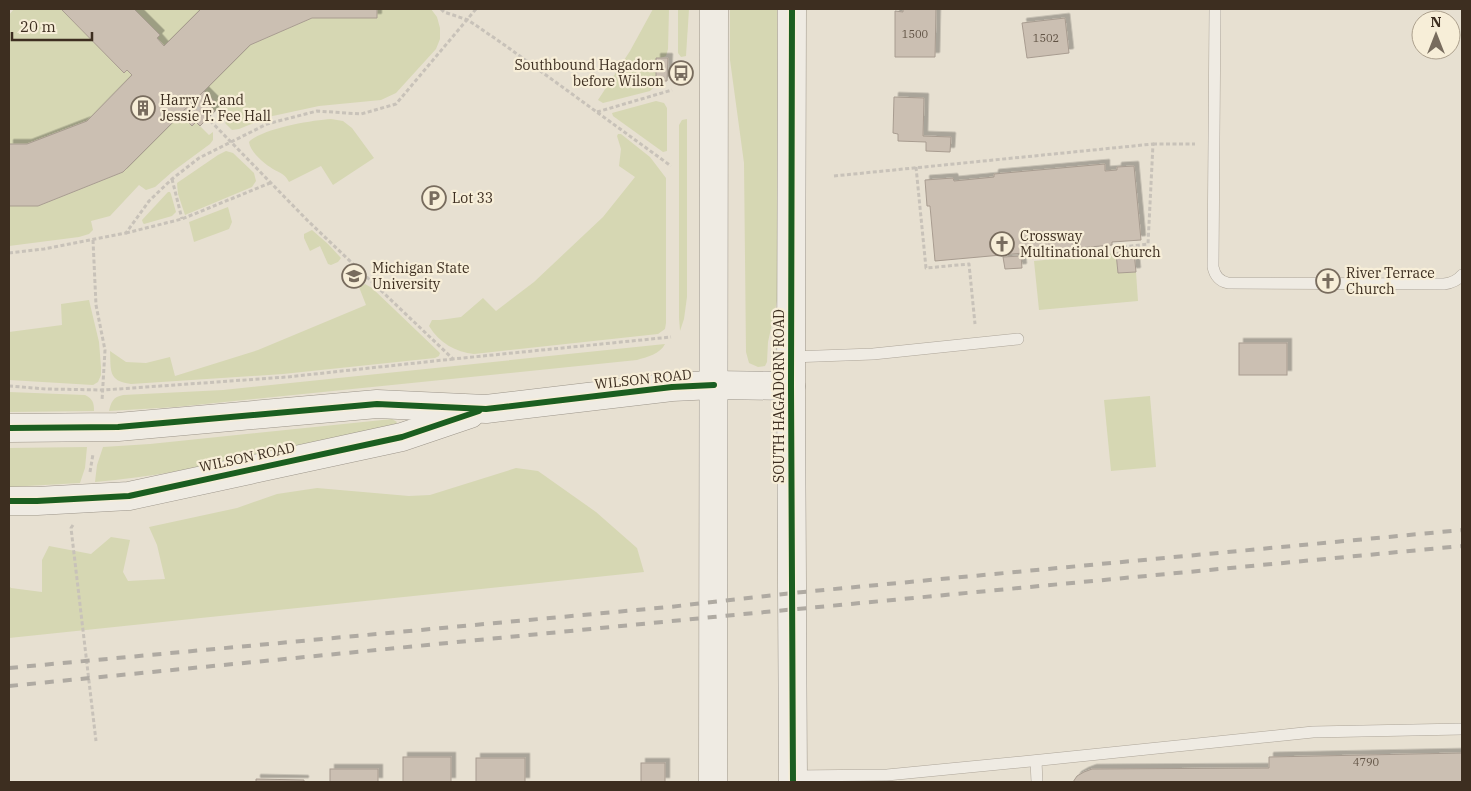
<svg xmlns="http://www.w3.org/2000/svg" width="1471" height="791" font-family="'IBM Plex Serif',serif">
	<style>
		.green { fill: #d6d7b3 }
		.building { fill: #cbbfb2; stroke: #a89c90; filter: url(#shadow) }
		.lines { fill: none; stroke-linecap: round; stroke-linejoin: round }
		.lane-casing { stroke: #ada599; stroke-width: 12 }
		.secondary-casing { stroke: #9c958a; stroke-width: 29 }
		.path { stroke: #c8c2b9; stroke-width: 3; stroke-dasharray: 4 2.5; stroke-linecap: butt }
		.lane { stroke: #efebe3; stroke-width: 11 }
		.secondary { stroke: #efebe3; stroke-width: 28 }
		.rail { stroke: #afaaa2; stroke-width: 4; stroke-dasharray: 9 9; stroke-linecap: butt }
		.cycleway-casing { stroke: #f7eed8; stroke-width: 9 }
		.cycleway { stroke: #1b5e20; stroke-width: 6 }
		.labels { text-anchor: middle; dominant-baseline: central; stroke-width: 4.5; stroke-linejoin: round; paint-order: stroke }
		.number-label { font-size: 11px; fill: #605244 }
		.poi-label { font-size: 14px; fill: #3d2e20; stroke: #f7eed8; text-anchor: start }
		.street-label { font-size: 14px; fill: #3d2e20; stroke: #f7eed8 }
	</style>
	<defs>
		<filter id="shadow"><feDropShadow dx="4.5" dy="-4.5" stdDeviation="0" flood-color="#0004"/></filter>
	</defs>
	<rect width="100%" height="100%" fill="#e7e0d1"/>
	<!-- green -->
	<g class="green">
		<path d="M14 9H61L124 72 127 70 132 75 87 121 27 144H9V15Z"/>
		<path d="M134 9H201L164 46 157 38 160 35Z"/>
		<path d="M377 9H431L437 17 440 28V39L436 49 396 93 381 100 319 106 268 117 239 129 232 130 225 123 229 119 218 108 215 111 211 107 215 102 204 91 250 45 312 18H377Z"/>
		<path d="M653 9H669L668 49 666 56 661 58 654 87 650 91 603 103 598 100 630 51Z"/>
		<path d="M678 9H689L686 56 681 57 678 53Z"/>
		<path d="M730 9H777L779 292 768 342 767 362 765 366 758 367 749 363 746 352 744 163 730 60Z"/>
		<path d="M656 101 664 103 667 108V151L663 152 613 116 612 113Z"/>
		<path d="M180 114 192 125 196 122 209 135 213 132V140L210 144 172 172 155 187 146 190 139 185 110 216 91 221 93 230 89 234 79 237 9 246V206H38L123 172Z"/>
		<path d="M331 119 343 121 352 128 374 158 333 185 321 166 289 182C284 172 278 173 270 167 262 162 250 151 249 142 261 129 312 120 331 119Z"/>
		<path d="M687 119V297L684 319 680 331 679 318V125L682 120Z"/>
		<path d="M618 134H621L650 157 666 178V323L665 329 658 334 474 354C456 352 439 343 429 326L432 320H440L461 317 483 298 496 311 534 282 603 217 635 177 619 166 621 149 617 136Z"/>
		<path d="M226 151 233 153 254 173 256 181 252 187 185 215 178 194 177 183 218 155Z"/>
		<path d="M168 192H170L171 194 176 212 172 216 144 224 143 223 142 220Z"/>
		<path d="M228 207 232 222 229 229 194 242 189 222Z"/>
		<path d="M312 230 328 244 341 258 338 262 331 265 328 264 320 246 310 251 304 238V234Z"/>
		<path d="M1116 253 1118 273 1136 272 1138 301 1039 310 1034 261Z"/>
		<path d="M365 284 372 288 440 353 439 356 435 358 283 374 131 384C108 381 111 371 110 351L126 362 146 363 170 357 175 376 258 350 366 305 359 287Z"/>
		<path d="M89 300 99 342 101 367V375L98 382 93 385 9 380V332L62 325 61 304Z"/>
		<path d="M665 344C660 354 647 357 637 360L176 407 109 411C111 402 113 397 123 395L223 390 300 382Z"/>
		<path d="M9 392 85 395C93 399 94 403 94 411L9 412Z"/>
		<path d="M1150 396 1156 467 1111 471 1104 400Z"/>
		<path d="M392 419 397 422 395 425C296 447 196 473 95 482L97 465 103 447 150 444Z"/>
		<path d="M87 447 85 468 80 483 9 487V448Z"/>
		<path d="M516 468 538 471 596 512 637 548 644 572 9 638V586L11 588 42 592V560L49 546 91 554 111 537 130 540 123 572 128 581 165 579 157 545 149 527 237 508 277 494 317 488 409 496 430 495Z"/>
	</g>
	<!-- building -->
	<g class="building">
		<path d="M61 9H134L160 35 157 38 164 46 201 9H377V18H312L250 45 123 172 38 206H9V144H27L87 121 132 75 127 70 124 73Z"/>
		<path d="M903 9H936L935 57H895V11L903 12Z"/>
		<path d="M1065 18 1069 53 1027 58 1022 23Z"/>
		<path d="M656 58H668L667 81H656Z"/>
		<path d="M204 91 215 102 211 107 215 111 200 126 196 122 192 126 180 114Z"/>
		<path d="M894 97 924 98 923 136 951 137 950 152 926 151V142L898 141V134L893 133Z"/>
		<path d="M1105 164V171L1117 170V167L1134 166 1141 240 1112 242V245L935 261 930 206H927L925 180 953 178 954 181 994 177V174Z"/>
		<path d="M1134 252 1136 272 1118 273 1116 253Z"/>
		<path d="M1021 256 1022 268 1005 269 1003 257Z"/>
		<rect x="1239" y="343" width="48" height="32"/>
		<path d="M1462 753V782H1073L1077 776 1084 772 1092 769 1269 768V757Z"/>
		<rect x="403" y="757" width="48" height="25"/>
		<rect x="476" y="758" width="49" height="24"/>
		<rect x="641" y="763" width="24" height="19"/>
		<rect x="330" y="769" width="48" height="13"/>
		<path d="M256 779 304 780V782H256Z"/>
	</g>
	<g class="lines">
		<!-- lane casing -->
		<g class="lane-casing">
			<g id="lane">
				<path d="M1215 9 1213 267C1215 276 1219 281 1228 283L1444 284C1452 283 1457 281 1462 275"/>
				<path d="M791 357 873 354 1018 339"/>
				<path d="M1036 761 1037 782"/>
				<path d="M793 776 887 775 1041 760 1313 732 1462 729"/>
			</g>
		</g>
		<!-- secondary casing -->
		<g class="secondary-casing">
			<g id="secondary">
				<path d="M792 9 791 386 793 782"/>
				<path d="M9 428 118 427 377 404 486 409 672 387 714 385 791 386"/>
				<path d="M9 501H37L129 496 402 437 470 414"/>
				<path d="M713 782 714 9"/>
			</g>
		</g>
		<!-- path -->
		<g class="path">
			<path d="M441 9 444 12 468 20 506 46 671 166"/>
			<path d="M192 102 308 221 453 359 671 337"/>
			<path d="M597 112 672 90"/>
			<path d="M1153 144H1195"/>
			<path d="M916 167 926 268 969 264 975 324"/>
			<path d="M834 176 1153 144 1148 244 1115 248"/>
			<path d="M172 179 182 219"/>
			<path d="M126 233 182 219 270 183"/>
			<path d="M93 240 96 305 105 350 102 401"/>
			<path d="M9 253 44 249 126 233 149 201 172 179 199 158 267 124 317 111 361 114 396 104 476 9"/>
			<path d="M9 386 46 389 104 390 287 377 453 359"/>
			<path d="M90 472 93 454"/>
			<path d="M73 525 71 528 96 741"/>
		</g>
		<!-- lane -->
		<use href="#lane" class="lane"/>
		<!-- secondary -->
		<use href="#secondary" class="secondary"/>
		<!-- rail -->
		<g class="rail">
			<path d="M9 668 669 607 792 593 1462 530"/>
			<path d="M9 686 713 617 1462 546"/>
		</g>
		<!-- cycleway casing -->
		<g class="cycleway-casing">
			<g id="cycleway">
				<path d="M792 9 791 386 793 782"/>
				<path d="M9 428 118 427 377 404 486 409 672 387 714 385"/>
				<path d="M9 501H37L129 496 402 437 479 411"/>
			</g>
		</g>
		<!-- cycleway -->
		<use href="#cycleway" class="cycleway"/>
	</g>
	<!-- icons -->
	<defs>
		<g id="bus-ring" transform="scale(1.25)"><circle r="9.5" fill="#f7eed8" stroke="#786c5e" stroke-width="1.5"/><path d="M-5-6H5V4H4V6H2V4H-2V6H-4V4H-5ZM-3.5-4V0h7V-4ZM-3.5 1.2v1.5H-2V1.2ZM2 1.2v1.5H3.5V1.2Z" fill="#786c5e"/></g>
		<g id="building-ring" transform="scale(1.25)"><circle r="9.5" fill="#f7eed8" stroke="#786c5e" stroke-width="1.5"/><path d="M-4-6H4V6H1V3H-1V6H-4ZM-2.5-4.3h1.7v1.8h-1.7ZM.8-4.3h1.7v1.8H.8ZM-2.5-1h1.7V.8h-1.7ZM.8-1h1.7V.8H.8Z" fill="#786c5e"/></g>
		<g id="parking-ring" transform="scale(1.25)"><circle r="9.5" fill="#f7eed8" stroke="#786c5e" stroke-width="1.5"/><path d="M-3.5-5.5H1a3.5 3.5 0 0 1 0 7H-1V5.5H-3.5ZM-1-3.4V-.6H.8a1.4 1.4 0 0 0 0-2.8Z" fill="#786c5e"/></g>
		<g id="church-ring" transform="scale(1.25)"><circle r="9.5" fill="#f7eed8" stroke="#786c5e" stroke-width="1.5"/><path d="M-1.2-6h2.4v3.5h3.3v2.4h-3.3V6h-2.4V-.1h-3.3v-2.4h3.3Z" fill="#786c5e"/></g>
		<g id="university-ring" transform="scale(1.25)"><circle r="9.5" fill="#f7eed8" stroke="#786c5e" stroke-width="1.5"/><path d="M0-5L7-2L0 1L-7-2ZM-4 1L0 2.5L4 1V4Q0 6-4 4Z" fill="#786c5e"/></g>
	</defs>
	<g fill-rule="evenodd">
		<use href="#bus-ring" x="681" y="73"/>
		<use href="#building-ring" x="143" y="108"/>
		<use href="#parking-ring" x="434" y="198"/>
		<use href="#church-ring" x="1002" y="244"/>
		<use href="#university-ring" x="354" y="276"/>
		<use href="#church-ring" x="1328" y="281"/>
	</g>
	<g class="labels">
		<!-- number labels -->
		<g class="number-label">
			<text x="915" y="34">1500</text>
			<text x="1046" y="38">1502</text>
			<text x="1366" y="762">4790</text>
		</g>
		<!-- poi labels -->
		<g class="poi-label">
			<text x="664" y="65" text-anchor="end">Southbound Hagadorn<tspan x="664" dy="16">before Wilson</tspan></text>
			<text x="160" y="100">Harry A. and<tspan x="160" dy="16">Jessie T. Fee Hall</tspan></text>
			<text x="452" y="198">Lot 33</text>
			<text x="1020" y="236">Crossway<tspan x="1020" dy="16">Multinational Church</tspan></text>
			<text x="372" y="268">Michigan State<tspan x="372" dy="16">University</tspan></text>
			<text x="1346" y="273">River Terrace<tspan x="1346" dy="16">Church</tspan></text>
		</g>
		<!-- street labels -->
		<g class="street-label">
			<text transform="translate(643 379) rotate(-6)">WILSON ROAD</text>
			<text transform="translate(779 396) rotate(-90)">SOUTH HAGADORN ROAD</text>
			<text transform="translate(247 457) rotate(-12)">WILSON ROAD</text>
		</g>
	</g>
	<!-- border -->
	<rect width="1471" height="791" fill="none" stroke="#3d2e20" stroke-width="20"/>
	<!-- north arrow -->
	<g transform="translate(1436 35)"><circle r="24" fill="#f7eed8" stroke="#ada18e"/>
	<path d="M0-4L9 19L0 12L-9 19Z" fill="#786c5e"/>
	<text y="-8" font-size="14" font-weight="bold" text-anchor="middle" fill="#3d2e20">N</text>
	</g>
	<!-- scale -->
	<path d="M12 32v8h80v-8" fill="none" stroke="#3d2e20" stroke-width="2.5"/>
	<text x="20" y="32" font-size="15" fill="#3d2e20" stroke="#f7eed8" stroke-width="4" paint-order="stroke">20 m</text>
</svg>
